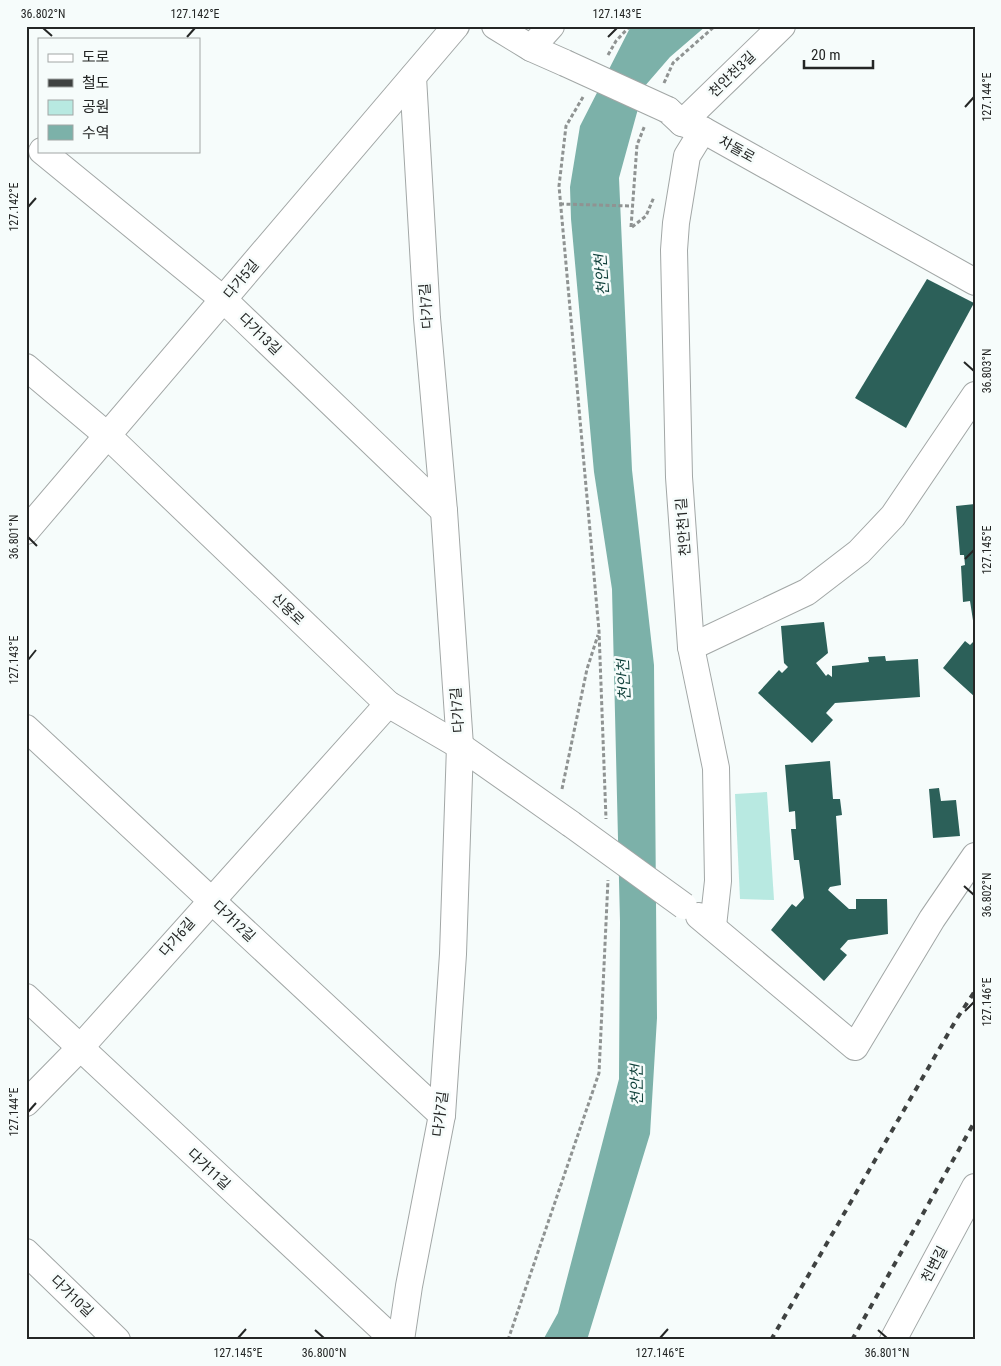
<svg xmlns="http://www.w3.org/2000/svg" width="1001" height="1366" font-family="'Roboto Condensed','Noto Sans KR',sans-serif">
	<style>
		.green { fill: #b8e9e1 }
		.water { fill: #7cb1a9 }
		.building { fill: #2c6059 }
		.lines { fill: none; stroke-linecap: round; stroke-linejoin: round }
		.minor-casing { stroke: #a2a7a6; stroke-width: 28 }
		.path { stroke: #8f9392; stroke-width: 3; stroke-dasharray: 4 2.5; stroke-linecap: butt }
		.minor { stroke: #fff; stroke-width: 26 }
		.rail { stroke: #3f4241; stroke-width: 4; stroke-dasharray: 6 6; stroke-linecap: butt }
		.minor-bridge-casing { stroke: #a2a7a6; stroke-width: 28; stroke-linecap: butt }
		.minor-bridge { stroke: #fff; stroke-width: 26 }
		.ticks { fill: none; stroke: #242625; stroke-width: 2 }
		.labels { text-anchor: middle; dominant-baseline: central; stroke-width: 5; stroke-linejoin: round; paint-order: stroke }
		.street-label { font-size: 14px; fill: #242625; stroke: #f6fcfb }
		.water-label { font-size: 15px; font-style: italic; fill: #0e3f39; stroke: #f6fcfb }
		.neatline { fill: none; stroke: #242625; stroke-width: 2 }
		.ticks-label { font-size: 12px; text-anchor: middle; fill: #242625 }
	</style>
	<rect width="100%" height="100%" fill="#f6fcfb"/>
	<!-- green -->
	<path class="green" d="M767 792 774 900 740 899 735 794Z"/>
	<!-- water -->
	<path class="water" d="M631 26H706L670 57 644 87 619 178 632 470 654 665 657 1018 650 1134 587 1340H543L558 1313 619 1079 620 922 612 589 594 472 571 219 570 187 580 126Z"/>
	<!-- building -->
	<g class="building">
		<path d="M927 279 974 303 906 428 855 398Z"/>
		<path d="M975 504V627H974L970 601 963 602 961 566 965 565 964 555H960L956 506Z"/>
		<path d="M824 622 828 653 816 663 826 676 828 674 832 677V666L869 662 868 657 885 656 886 661 918 659 920 697 835 703 826 713 833 720 812 743 758 693 779 670 782 673 788 667 784 663 781 626Z"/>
		<path d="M975 640V697L943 668 965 641 970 645Z"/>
		<path d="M830 761 833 799H840L842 815 836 816 841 885 830 887 828 890 849 909H856V899H887L888 934 848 940 840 949 847 955 824 981 771 930 792 904 796 907 804 898 799 860H794L791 829H796L795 811 789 812 785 765Z"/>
		<path d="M939 788 941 801 956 800 960 836 933 838 929 789Z"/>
	</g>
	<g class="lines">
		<!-- minor casing -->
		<g class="minor-casing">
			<g id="minor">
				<path d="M495 26 531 48 565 63"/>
				<path d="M531 48 551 26"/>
				<path d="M668 110 682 123 703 130 975 282"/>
				<path d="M682 123 782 26"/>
				<path d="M703 130 687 156 676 223 674 250 679 477 691 647 716 768 718 881 713 926"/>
				<path d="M42 151 224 300 444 511"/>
				<path d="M26 367 108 436 388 704 460 746 571 824"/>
				<path d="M26 531 456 26"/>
				<path d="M691 647 807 592 859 552 893 516 975 395"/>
				<path d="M26 728 442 1115"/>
				<path d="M699 916 855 1047 932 919 975 856"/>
				<path d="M26 997 394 1340"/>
				<path d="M26 1103 79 1049 388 704"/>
				<path d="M26 1252 117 1340"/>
				<path d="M401 1340 409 1286 442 1115 453 954 460 746 444 511 427 318 413 77"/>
				<path d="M893 1340 975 1187"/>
			</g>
		</g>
		<!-- path -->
		<g class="path">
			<path d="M608 55 616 41 630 26"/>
			<path d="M664 83 673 63 715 26"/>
			<path d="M583 97 566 126 559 186 599 631 606 819"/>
			<path d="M560 204 631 206"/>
			<path d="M631 227 637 145 645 125"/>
			<path d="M632 227 646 216 654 197"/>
			<path d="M562 789 587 669 598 635"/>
			<path d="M508 1340 599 1073 608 880"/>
		</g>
		<!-- minor -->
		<use href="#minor" class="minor"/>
		<!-- rail -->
		<g class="rail">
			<path d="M771 1340 956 1020 975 991"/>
			<path d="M852 1340 975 1121"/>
		</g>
		<!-- minor-bridge casing -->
		<g class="minor-bridge-casing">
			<g id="minor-bridge">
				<path d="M565 63 668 110"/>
				<path d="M571 824 684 906"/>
			</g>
		</g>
		<!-- minor-bridge -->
		<use href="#minor-bridge" class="minor-bridge"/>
	</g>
	<!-- ticks -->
	<path class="ticks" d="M43 28 52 36M187 37 195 28M608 37 617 28M965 107 974 97M28 207 36 198M964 362 974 371M28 537 37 546M965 559 974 550M28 660 36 650M964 886 974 895M965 1011 974 1002M28 1112 36 1103M315 1330 324 1338M878 1330 887 1338M238 1338 246 1329M660 1338 668 1329"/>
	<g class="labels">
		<!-- street labels -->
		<g class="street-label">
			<text transform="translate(732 74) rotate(-44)">천안천3길</text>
			<text transform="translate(737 149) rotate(29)">차돌로</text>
			<text transform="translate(241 279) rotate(-50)">다가5길</text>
			<text transform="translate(426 306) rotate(-94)">다가7길</text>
			<text transform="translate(260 334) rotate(44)">다가13길</text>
			<text transform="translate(683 527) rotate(-94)">천안천1길</text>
			<text transform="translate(288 609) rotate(44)">신용로</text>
			<text transform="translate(457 710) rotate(-94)">다가7길</text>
			<text transform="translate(234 921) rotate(43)">다가12길</text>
			<text transform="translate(177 937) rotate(-49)">다가6길</text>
			<text transform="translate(440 1114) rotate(-83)">다가7길</text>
			<text transform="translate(209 1169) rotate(43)">다가11길</text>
			<text transform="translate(934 1264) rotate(-62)">천변길</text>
			<text transform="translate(72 1296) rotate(44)">다가10길</text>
		</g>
		<!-- water labels -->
		<g class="water-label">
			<text transform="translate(602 275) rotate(-94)">천안천</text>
			<text transform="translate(624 680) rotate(-93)">천안천</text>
			<text transform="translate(637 1085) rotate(-91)">천안천</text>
		</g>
	</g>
	<!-- border -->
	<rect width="1001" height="1366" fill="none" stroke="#f6fcfb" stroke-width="55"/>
	<!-- legend -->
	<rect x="38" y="38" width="162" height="115" fill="#f6fcfb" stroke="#a2a6a5"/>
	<rect x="48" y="54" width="25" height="8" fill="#ffffff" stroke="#a2a6a5"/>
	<text x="82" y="62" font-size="15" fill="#242625">도로</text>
	<rect x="48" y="79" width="25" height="8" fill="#3f4241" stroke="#a2a6a5"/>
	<text x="82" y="88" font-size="15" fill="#242625">철도</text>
	<rect x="48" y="100" width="25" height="15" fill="#b8e9e1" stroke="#a2a6a5"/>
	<text x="82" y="112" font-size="15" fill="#242625">공원</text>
	<rect x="48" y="125" width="25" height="15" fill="#7cb1a9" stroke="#a2a6a5"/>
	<text x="82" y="138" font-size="15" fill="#242625">수역</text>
	<!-- scale -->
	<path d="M804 60v8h69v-8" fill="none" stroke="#242625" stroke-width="2.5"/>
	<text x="811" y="60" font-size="15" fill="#242625" stroke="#f6fcfb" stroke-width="4" paint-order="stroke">20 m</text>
	<rect x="28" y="28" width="946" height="1310" class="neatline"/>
	<g class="ticks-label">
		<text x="43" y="18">36.802°N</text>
		<text x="195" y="18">127.142°E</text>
		<text x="617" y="18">127.143°E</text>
		<text transform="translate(987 97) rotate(-90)" y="4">127.144°E</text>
		<text transform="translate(14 207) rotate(-90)" y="4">127.142°E</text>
		<text transform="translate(987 371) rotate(-90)" y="4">36.803°N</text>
		<text transform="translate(14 537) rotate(-90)" y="4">36.801°N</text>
		<text transform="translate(987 550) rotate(-90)" y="4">127.145°E</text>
		<text transform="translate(14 660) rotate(-90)" y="4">127.143°E</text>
		<text transform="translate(987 895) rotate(-90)" y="4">36.802°N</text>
		<text transform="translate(987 1002) rotate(-90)" y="4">127.146°E</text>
		<text transform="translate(14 1112) rotate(-90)" y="4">127.144°E</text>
		<text x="238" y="1357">127.145°E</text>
		<text x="324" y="1357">36.800°N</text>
		<text x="660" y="1357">127.146°E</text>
		<text x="887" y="1357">36.801°N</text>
	</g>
</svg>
